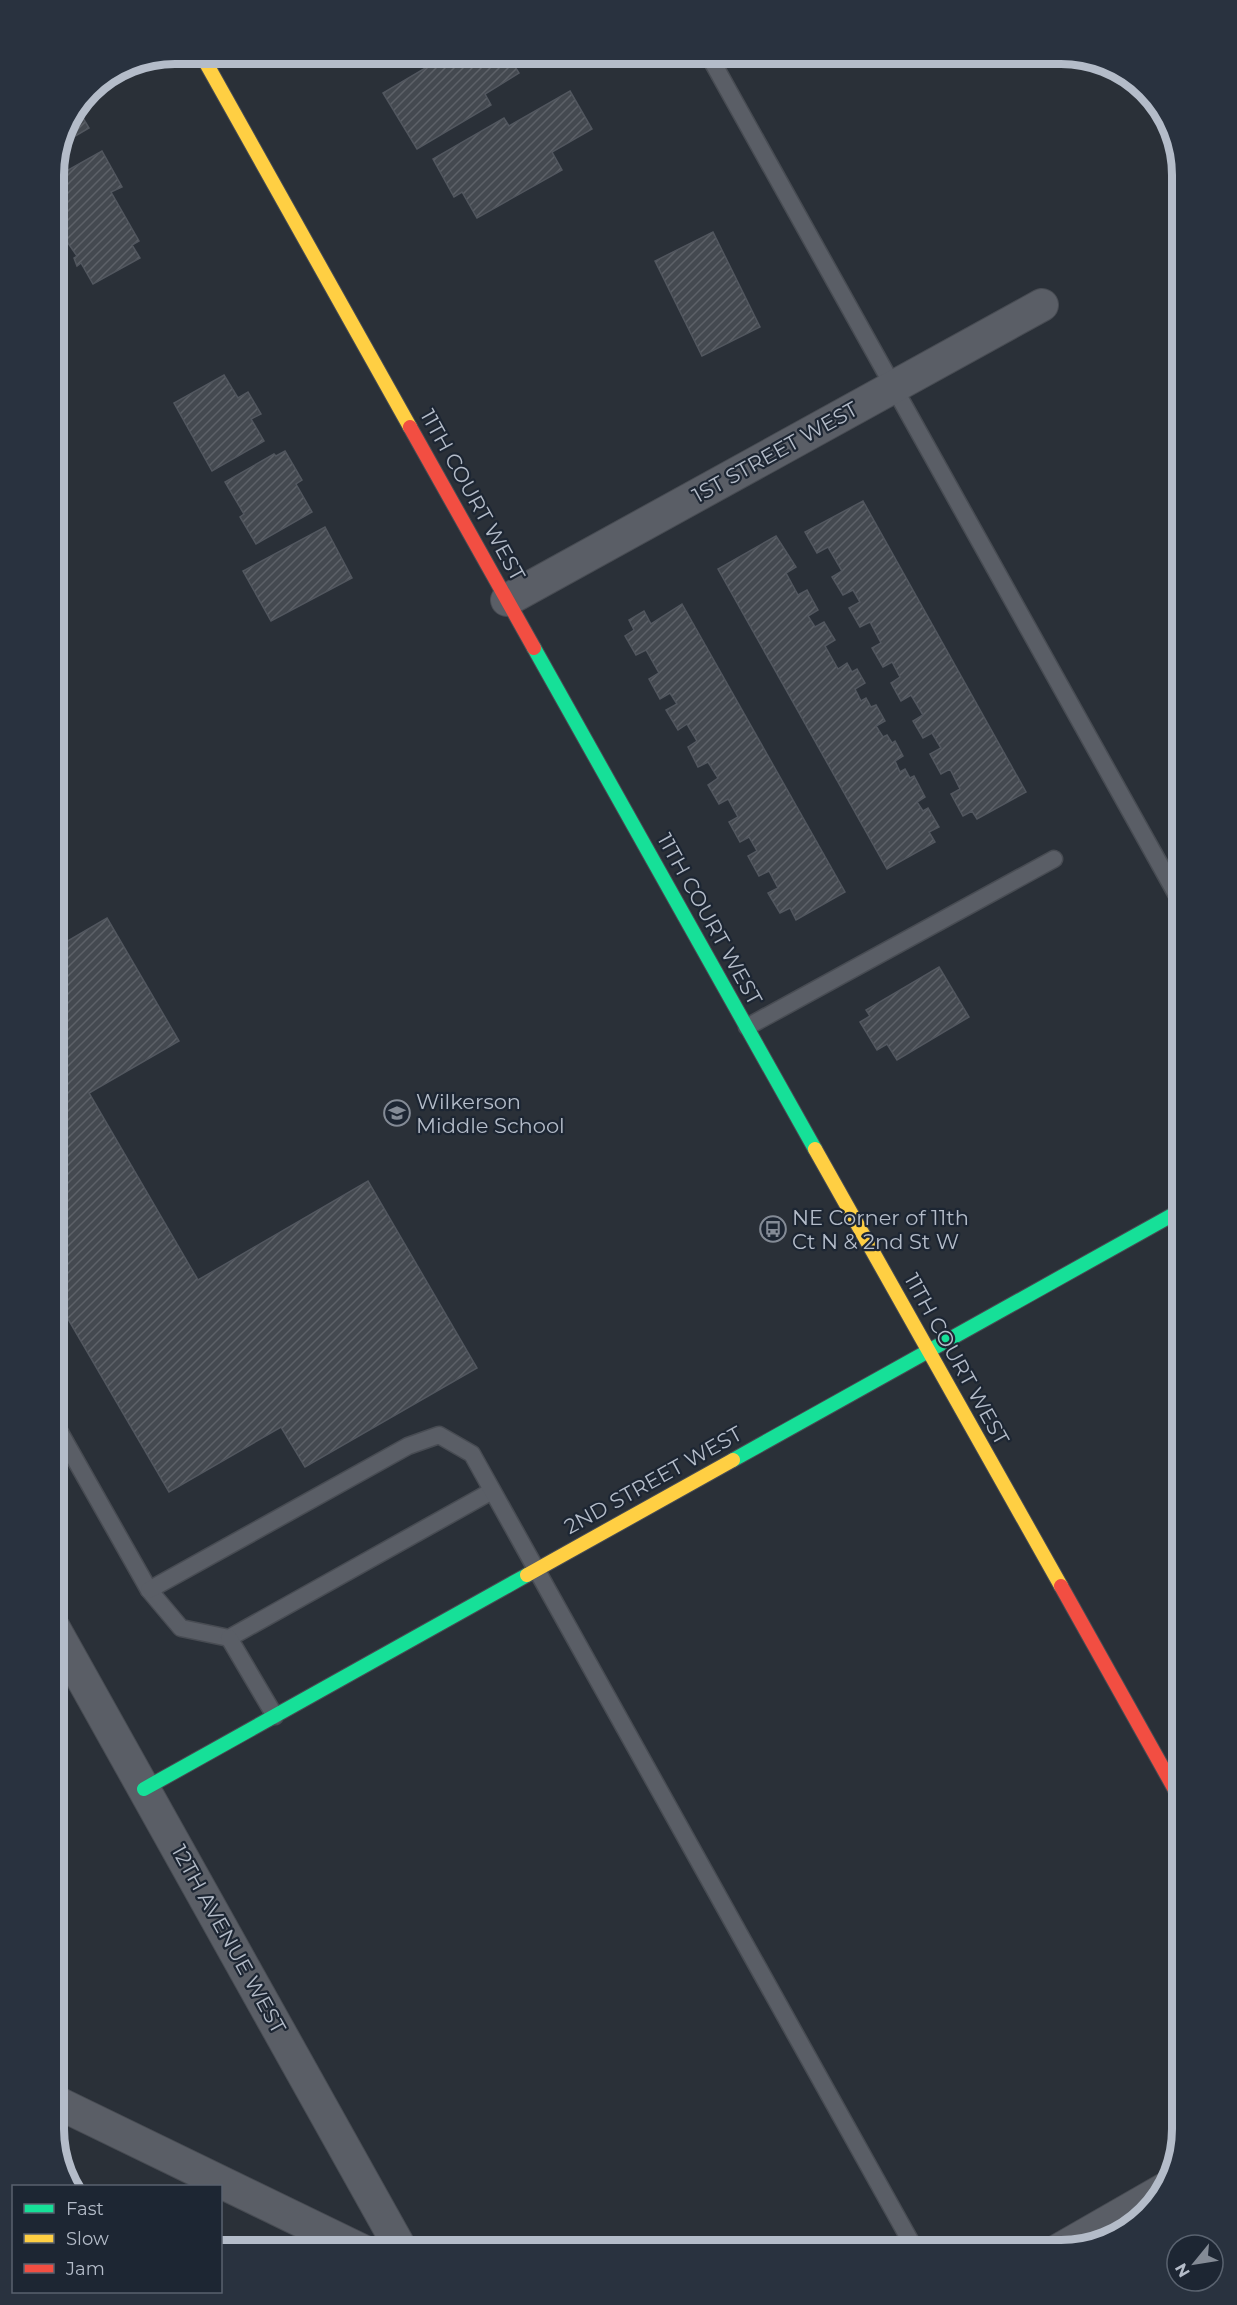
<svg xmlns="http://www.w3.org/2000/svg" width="1237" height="2305" font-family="Montserrat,sans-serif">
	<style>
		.building { fill: url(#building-hatch); stroke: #52575f; stroke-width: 1.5 }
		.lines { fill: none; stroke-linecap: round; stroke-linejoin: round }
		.lane-casing { stroke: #484c53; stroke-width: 19 }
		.street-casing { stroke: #484c53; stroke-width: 34 }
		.fast-casing { stroke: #484c53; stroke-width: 16 }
		.slow-casing { stroke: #484c53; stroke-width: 16 }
		.jam-casing { stroke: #484c53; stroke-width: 16 }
		.path { stroke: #5d636a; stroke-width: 4; stroke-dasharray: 4.5 4.5; stroke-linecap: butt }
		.lane { stroke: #5a5e66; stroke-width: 16 }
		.street { stroke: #5a5e66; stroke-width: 32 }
		.fast { stroke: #16e098; stroke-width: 14 }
		.slow { stroke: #ffcf43; stroke-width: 14 }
		.jam { stroke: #f24e42; stroke-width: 14 }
		.labels { text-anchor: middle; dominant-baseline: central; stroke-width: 4.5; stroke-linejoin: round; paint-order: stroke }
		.street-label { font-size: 21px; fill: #b4bcc9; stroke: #1d2633 }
		.poi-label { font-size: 21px; fill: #b4bcc9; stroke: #1d2633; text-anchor: start }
		.rim { fill: none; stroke: #b4bcc9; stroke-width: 8 }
	</style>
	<defs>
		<pattern id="building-hatch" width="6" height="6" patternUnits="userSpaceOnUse" patternTransform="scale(1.5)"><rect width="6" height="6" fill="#444950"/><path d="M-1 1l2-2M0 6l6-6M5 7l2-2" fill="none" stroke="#5d6168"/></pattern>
	</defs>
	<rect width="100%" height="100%" fill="#2a3038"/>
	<!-- building -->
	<g class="building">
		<path d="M449 54H507L519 73 485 94 491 105 417 149 383 93Z"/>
		<path d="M570 91 592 129 552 152 562 170 477 218 462 192 454 197 433 159 504 118 509 126Z"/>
		<path d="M77 108 89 128 60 145 63 129Z"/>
		<path d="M102 151 122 187 111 192 139 241 132 245 140 258 93 284 81 263 77 266 74 258 77 256 54 223V178Z"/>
		<path d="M713 232 760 327 702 356 655 261Z"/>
		<path d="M224 375 238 398 248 392 261 414 251 419 264 441 212 471 174 403Z"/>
		<path d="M285 451 302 480 296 484 312 512 256 544 240 517 244 514 225 482 274 454 276 456Z"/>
		<path d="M863 501 1026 792 977 819 972 811 963 816 951 794 960 789 950 769 941 774 930 754 941 748 932 733 923 738 913 721 923 715 911 695 901 701 891 683 900 677 892 662 883 667 872 648 881 643 870 622 860 627 849 608 860 602 853 590 843 595 832 577 842 571 828 547 817 553 805 532Z"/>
		<path d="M325 527 352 578 271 621 243 571Z"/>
		<path d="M776 536 796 567 786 573 798 595 807 590 818 610 808 616 815 627 824 622 835 640 825 646 838 669 847 663 852 672 857 669 865 683 855 689 861 701 866 698 871 707 876 705 885 721 876 726 883 737 887 735 892 743 895 741 903 756 895 761 900 772 905 769 910 778 914 776 925 797 917 802 923 811 928 808 939 827 929 832 935 842 887 869 718 569Z"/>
		<path d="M682 604 845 892 796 920 790 908 780 913 768 893 778 888 769 871 759 876 748 856 757 851 749 837 740 842 729 822 738 817 728 799 719 804 708 785 718 778 708 762 698 767 688 747 697 741 687 724 678 730 666 710 677 704 670 693 660 699 649 679 659 673 646 650 636 655 625 636 634 630 629 620 644 611 651 624Z"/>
		<path d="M107 918 179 1041 89 1093 198 1280 368 1181 477 1368 305 1467 281 1427 169 1492 54 1295V949Z"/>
		<path d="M939 967 969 1017 897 1060 887 1044 877 1050 860 1022 870 1016 866 1010Z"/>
	</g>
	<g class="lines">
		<!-- lane casing -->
		<g class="lane-casing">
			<g id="lane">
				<path d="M708 54 1183 906"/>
				<path d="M747 1027 1054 859"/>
				<path d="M54 1422 149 1590 181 1628 229 1638 492 1491"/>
				<path d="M149 1590 408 1446 439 1435 472 1454 916 2251"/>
				<path d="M229 1638 275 1716"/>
			</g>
		</g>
		<!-- street casing -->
		<g class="street-casing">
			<g id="street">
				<path d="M507 600 1042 305"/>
				<path d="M54 1628 402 2251"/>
				<path d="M54 2101 363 2251"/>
				<path d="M1057 2251 1165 2189"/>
			</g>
		</g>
		<!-- fast casing -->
		<g class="fast-casing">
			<g id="fast">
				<path d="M534 648 815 1149"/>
				<path d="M733 1460 1183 1209"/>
				<path d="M144 1789 527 1575"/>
			</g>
		</g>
		<!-- slow casing -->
		<g class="slow-casing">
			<g id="slow">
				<path d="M201 54 410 427"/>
				<path d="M815 1149 1061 1586"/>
				<path d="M527 1575 733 1460"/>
			</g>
		</g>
		<!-- jam casing -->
		<g class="jam-casing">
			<g id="jam">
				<path d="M410 427 534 648"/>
				<path d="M1061 1586 1183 1804"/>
			</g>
		</g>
		<!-- path -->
		<path class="path" d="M54 845 59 829 54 806"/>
		<!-- lane -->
		<use href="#lane" class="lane"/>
		<!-- street -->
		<use href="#street" class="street"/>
		<!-- fast -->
		<use href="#fast" class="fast"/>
		<!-- slow -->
		<use href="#slow" class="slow"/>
		<!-- jam -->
		<use href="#jam" class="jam"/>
	</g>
	<!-- icons -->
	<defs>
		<g id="school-ring" transform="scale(1.35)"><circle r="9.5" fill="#1d2633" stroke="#848b96" stroke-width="1.5"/><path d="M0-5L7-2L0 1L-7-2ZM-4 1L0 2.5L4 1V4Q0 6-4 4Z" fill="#848b96"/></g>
		<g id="bus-ring" transform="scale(1.35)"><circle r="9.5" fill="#1d2633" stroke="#848b96" stroke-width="1.5"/><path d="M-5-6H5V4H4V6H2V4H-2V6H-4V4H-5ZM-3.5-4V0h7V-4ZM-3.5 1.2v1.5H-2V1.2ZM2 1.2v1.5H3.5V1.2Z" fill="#848b96"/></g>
	</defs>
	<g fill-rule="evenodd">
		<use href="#school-ring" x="397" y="1113"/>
		<use href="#bus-ring" x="773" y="1229"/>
	</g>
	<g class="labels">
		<!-- street labels -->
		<g class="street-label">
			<text transform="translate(775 452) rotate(-29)">1ST STREET WEST</text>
			<text transform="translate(473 495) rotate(61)">11TH COURT WEST</text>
			<text transform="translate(710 919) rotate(61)">11TH COURT WEST</text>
			<text transform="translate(957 1359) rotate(61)">11TH COURT WEST</text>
			<text transform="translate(653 1480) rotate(-29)">2ND STREET WEST</text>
			<text transform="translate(229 1939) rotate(61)">12TH AVENUE WEST</text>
		</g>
		<!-- poi labels -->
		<g class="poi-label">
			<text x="416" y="1101">Wilkerson<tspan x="416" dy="24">Middle School</tspan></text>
			<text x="792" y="1217">NE Corner of 11th<tspan x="792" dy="24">Ct N &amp; 2nd St W</tspan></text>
		</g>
	</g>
	<!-- crop -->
	<path d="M0 0H1237V2305H0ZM175 64H1061A111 111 0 0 1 1172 175V2129A111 111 0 0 1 1061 2240H175A111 111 0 0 1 64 2129V175A111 111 0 0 1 175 64Z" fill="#29323f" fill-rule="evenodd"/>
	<path class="rim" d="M175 64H1061A111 111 0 0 1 1172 175V2129A111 111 0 0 1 1061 2240H175A111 111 0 0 1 64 2129V175A111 111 0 0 1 175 64Z"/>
	<!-- legend -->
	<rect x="12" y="2185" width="210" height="108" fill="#1d2633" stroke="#59626f" stroke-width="1.5"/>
	<rect x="24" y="2204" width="30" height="9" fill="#16e098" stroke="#59626f" stroke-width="1.5"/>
	<text x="66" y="2215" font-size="18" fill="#b4bcc9">Fast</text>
	<rect x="24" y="2234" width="30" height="9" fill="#ffcf43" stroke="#59626f" stroke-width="1.5"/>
	<text x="66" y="2245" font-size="18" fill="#b4bcc9">Slow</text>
	<rect x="24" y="2264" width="30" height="9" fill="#f24e42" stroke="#59626f" stroke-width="1.5"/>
	<text x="66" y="2275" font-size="18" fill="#b4bcc9">Jam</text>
	<!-- north arrow -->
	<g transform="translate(1195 2263) rotate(240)"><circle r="28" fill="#1d2633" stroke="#59626f" stroke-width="1.5"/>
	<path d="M0-4.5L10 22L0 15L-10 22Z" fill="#848b96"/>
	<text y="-9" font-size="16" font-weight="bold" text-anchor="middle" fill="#b4bcc9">N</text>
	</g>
</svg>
